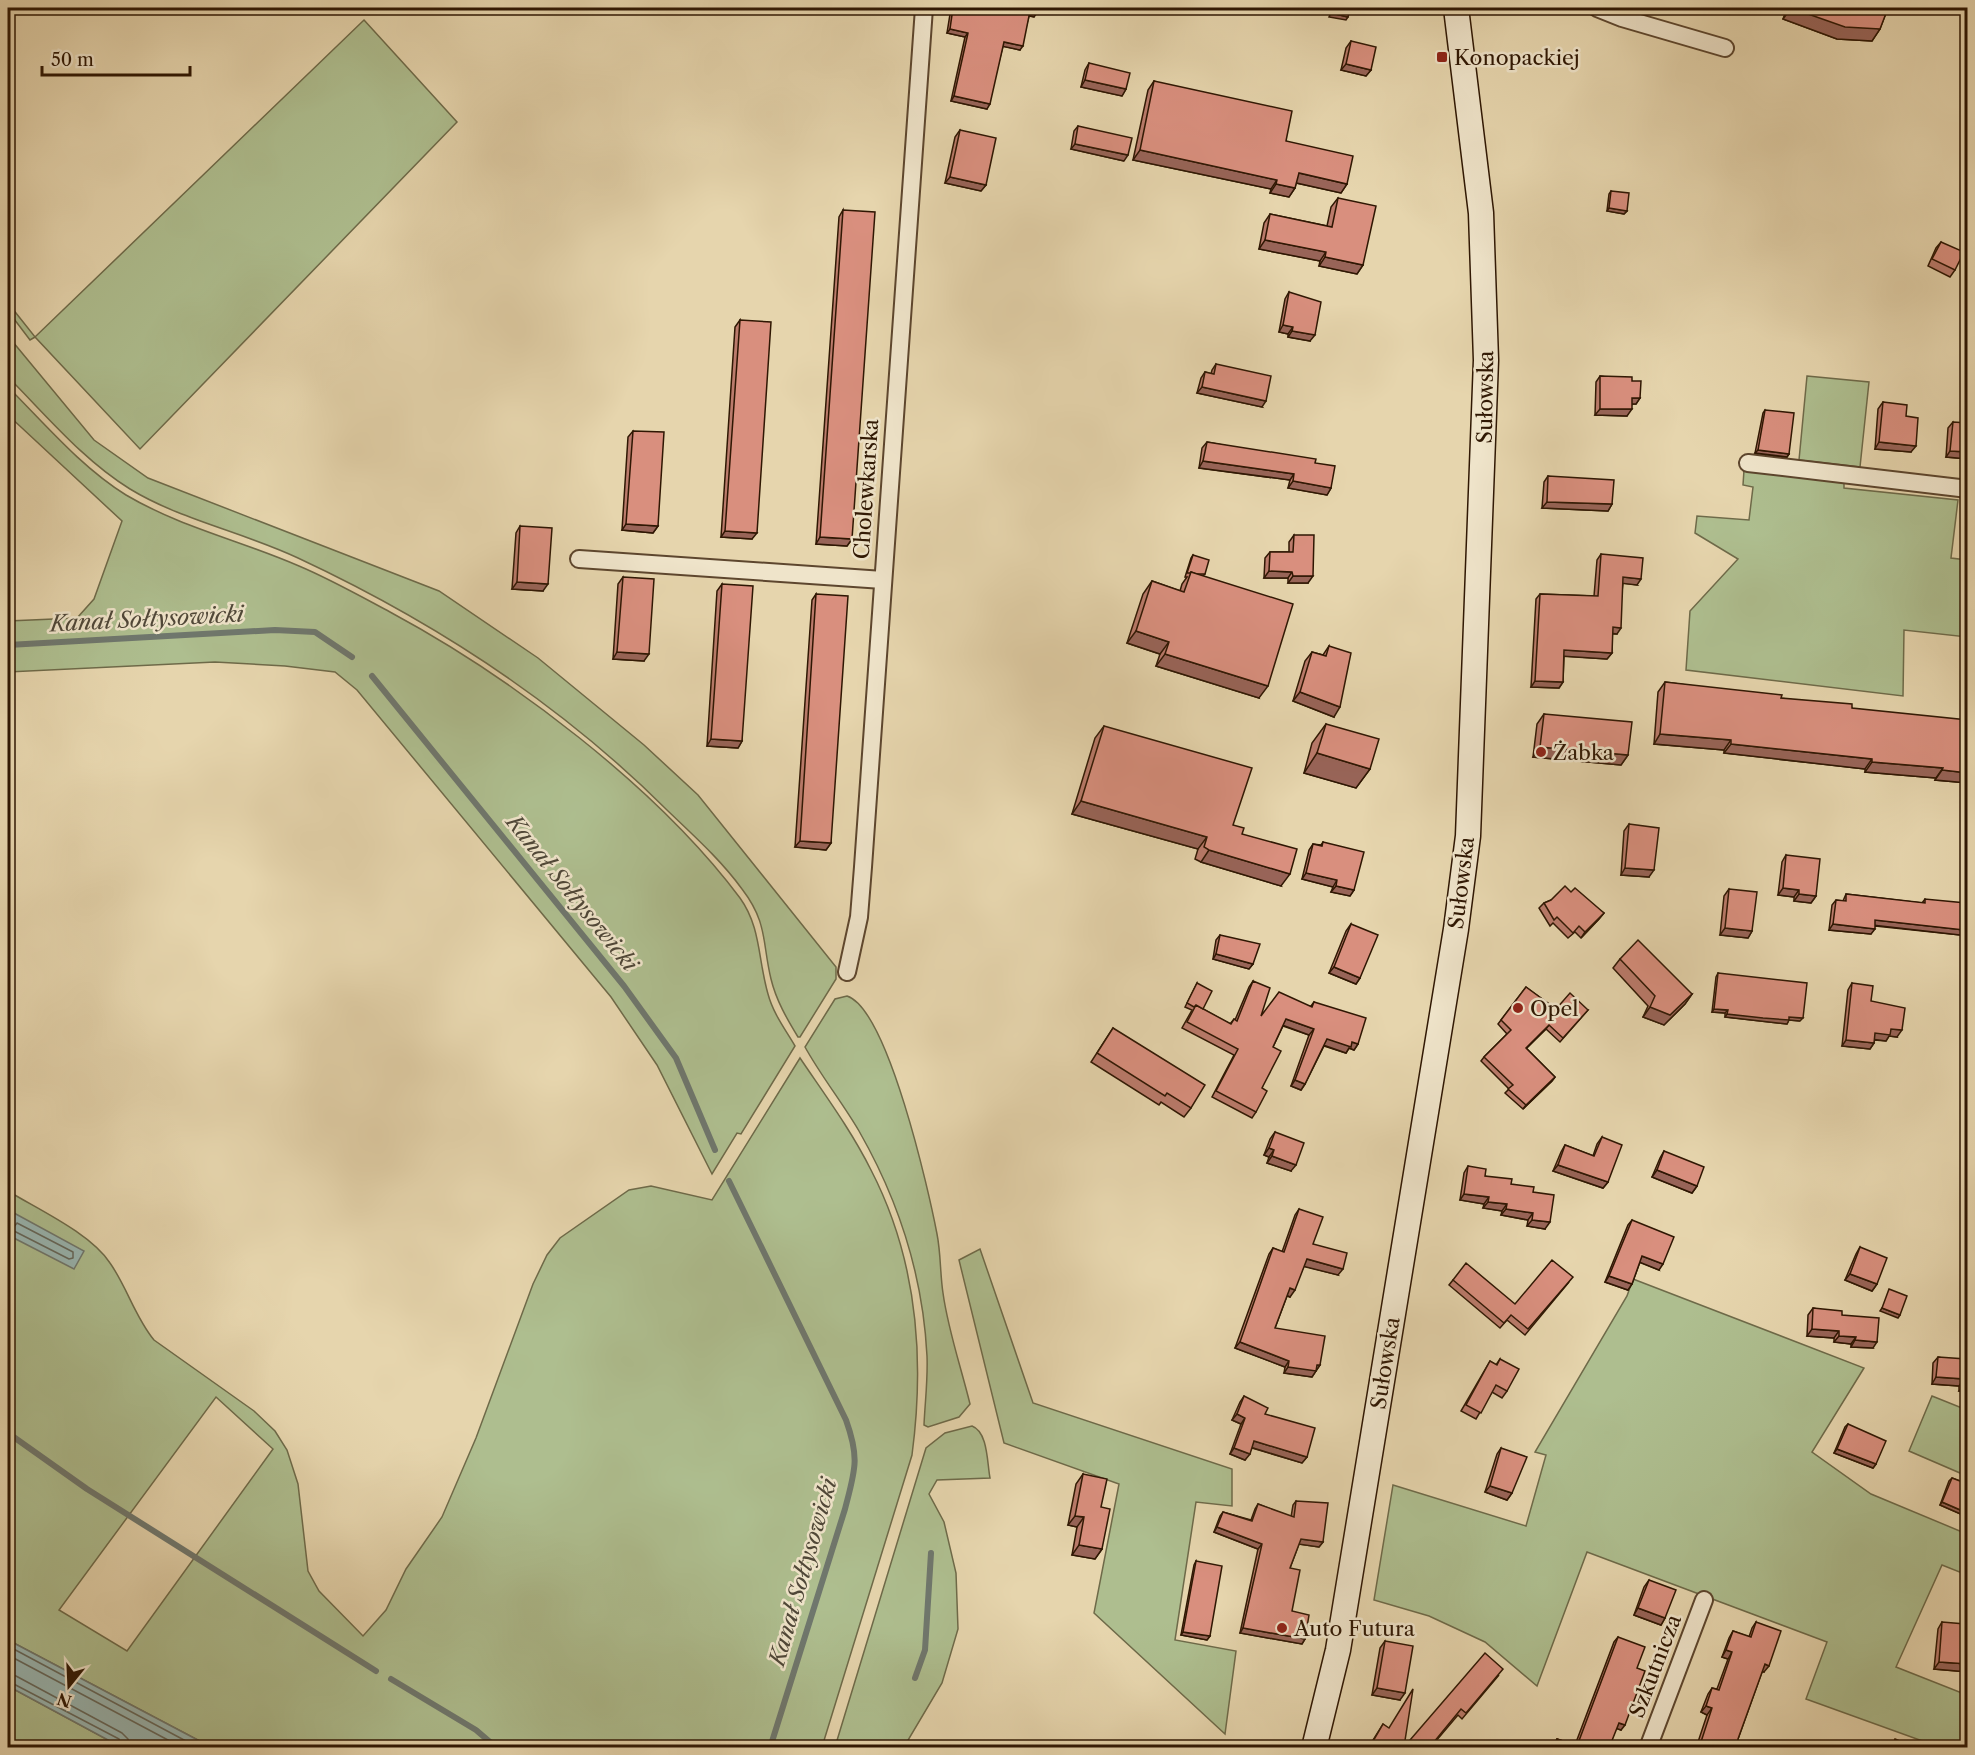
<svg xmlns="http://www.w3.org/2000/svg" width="1975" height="1755" font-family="'Libre Caslon Text',serif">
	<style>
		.green { fill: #aebe8f; stroke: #6e6a49; stroke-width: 1.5; fill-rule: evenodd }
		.water { fill: #99b7b3; stroke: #6f776d; stroke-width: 1.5 }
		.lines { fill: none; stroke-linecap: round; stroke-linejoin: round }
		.shore { stroke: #64675b; stroke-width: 1.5 }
		.stream { stroke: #6f776d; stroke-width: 6 }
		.street-casing { stroke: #5d462e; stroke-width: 20 }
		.secondary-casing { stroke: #2f1703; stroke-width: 27 }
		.street { stroke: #efe4ca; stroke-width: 16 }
		.secondary { stroke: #efe4ca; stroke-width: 24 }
		.wall { fill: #bb7b6c; stroke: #2f1703; stroke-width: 1.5 }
		.shaded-wall { fill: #986458; stroke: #2f1703; stroke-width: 1.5 }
		.building { fill: #d98f7e; stroke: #2f1703; stroke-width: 1.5 }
		.poi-dot { fill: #8f2418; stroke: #efe4ca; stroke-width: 2 }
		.labels { text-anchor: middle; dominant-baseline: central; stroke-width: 5; stroke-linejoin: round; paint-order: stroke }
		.poi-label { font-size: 21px; fill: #2f1703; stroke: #efe4ca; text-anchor: start }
		.street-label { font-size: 21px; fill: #2f1703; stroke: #efe4ca }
		.water-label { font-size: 22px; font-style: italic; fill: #4f4738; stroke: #efe4ca }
	</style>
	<rect width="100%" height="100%" fill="#e6d5ad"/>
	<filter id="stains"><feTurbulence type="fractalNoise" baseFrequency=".00333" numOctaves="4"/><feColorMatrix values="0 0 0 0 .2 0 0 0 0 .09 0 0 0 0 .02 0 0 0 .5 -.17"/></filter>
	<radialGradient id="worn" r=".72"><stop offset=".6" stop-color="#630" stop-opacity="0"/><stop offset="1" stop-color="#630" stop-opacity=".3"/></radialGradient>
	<!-- green -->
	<g class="green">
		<path d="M364 20 457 122 140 449 35 337 30 340 8 311V303L35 337Z"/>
		<path d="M8 336 94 440 148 478 439 591 538 658 644 745 698 795 836 967V979L800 1037H798C787 1019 776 1000 771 979 762 942 768 923 742 889 721 860 693 835 668 811 561 704 435 622 298 558 243 532 181 520 130 489 83 460 46 415 8 377Z"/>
		<path d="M1807 376 1869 382 1860 467 1799 460Z"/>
		<path d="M8 387C45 424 81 467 126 495 180 527 242 541 299 566 330 579 360 596 390 612 511 677 657 787 740 898 761 927 758 960 768 994 773 1013 785 1029 795 1046L741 1134 737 1133 712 1174 657 1065 611 997 357 690 335 672 285 666 215 662 8 672V621L77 618 94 599 122 521 8 415Z"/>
		<path d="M1744 470 1844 480V488L1958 500 1951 558 1967 560V637L1904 630 1903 696 1686 670 1690 611 1738 559 1695 533 1697 516 1749 520 1753 487 1743 485Z"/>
		<path d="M847 996C888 1009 929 1192 937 1234 941 1254 940 1274 943 1293 948 1330 961 1367 970 1404L959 1417 928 1427 924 1425C925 1402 928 1379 927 1356 923 1276 899 1201 859 1131 842 1102 821 1076 805 1047L835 999Z"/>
		<path d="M800 1058C825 1095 851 1130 871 1170 917 1259 925 1357 912 1455L822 1747H211L8 1640V1191C39 1210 90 1233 110 1263 127 1287 135 1317 154 1340L254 1411 275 1431 287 1450 298 1484 308 1571 319 1591 363 1636 386 1610 406 1569 442 1517 476 1438 533 1284 547 1255 560 1238 629 1190 651 1186 712 1200ZM216 1397 273 1449 127 1651 59 1610Z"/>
		<path d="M980 1249 1033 1403 1232 1469V1506L1196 1502 1175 1640 1236 1651 1225 1734 1094 1613 1119 1484 1004 1443 959 1260Z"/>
		<path d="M1633 1279 1864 1368 1812 1452 1871 1494 1967 1534V1575L1942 1565 1896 1667 1967 1695V1747H1939L1806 1699 1827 1642 1587 1552 1537 1686 1485 1642 1429 1616 1374 1600 1393 1485 1526 1526 1546 1455 1535 1452 1627 1296Z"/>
		<path d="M1932 1396 1967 1410V1476L1909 1451Z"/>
		<path d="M972 1426C988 1432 987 1462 990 1478L937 1480 929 1494 944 1522 956 1573 958 1629 942 1683 904 1747H835L926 1448 945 1433Z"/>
		<path d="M8 1686 121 1747H8Z"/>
	</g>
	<!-- water -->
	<g class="water">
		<path d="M14 1213 84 1251 74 1269 8 1235Z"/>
		<path d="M8 1640 211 1747H121L8 1686Z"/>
	</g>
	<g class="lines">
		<!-- shore -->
		<g class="shore">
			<path d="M17 1223 73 1252V1258L69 1259 14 1231 13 1228Z"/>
			<path d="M8 1646 199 1748"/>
			<path d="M8 1655 183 1748"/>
			<path d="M8 1674 16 1676 122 1733 128 1739 130 1748"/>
			<path d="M8 1681 119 1739 122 1748"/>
		</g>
		<!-- stream -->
		<g class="stream">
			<path d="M8 645 275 630 315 632 352 657"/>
			<path d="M372 676 624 986 676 1058 715 1150"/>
			<path d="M729 1181 846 1420C860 1459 855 1470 845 1509L770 1748"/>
			<path d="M8 1433 87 1489 376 1671"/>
			<path d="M915 1678 925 1650 931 1553"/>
			<path d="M391 1679 476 1730 497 1748"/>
		</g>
		<!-- street casing -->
		<g class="street-casing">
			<g id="street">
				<path d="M1597 8 1622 18 1725 48"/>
				<path d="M1748 463 1968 489"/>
				<path d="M579 559 883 580"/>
				<path d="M847 972 859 917 863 867 924 8"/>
				<path d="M1648 1748 1704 1600"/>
			</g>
		</g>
		<!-- secondary casing -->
		<g class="secondary-casing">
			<path id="secondary" d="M1314 1748 1338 1650 1456 929 1468 836 1486 360 1481 213 1456 8"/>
		</g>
		<!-- street -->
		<use href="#street" class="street"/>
		<!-- secondary -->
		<use href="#secondary" class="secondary"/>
	</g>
	<!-- wall -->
	<g class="wall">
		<path d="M951 8H1038L1034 17 1029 16 1020 50 1003 46 987 109 951 101 965 37 947 33Z"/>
		<path d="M1787 8H1888L1880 29 1872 41 1837 39 1783 19Z"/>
		<path d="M1351 41 1371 70 1366 76 1341 70 1346 48Z"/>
		<path d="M1089 63 1126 89 1122 96 1081 87 1085 70Z"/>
		<path d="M1154 81 1286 141 1347 184 1341 193 1296 183 1295 188 1289 197 1270 193 1271 189 1133 160 1148 90Z"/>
		<path d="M1078 126 1124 161 1071 149 1074 131Z"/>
		<path d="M960 130 986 185 981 191 945 183 955 137Z"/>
		<path d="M1611 191 1627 211 1624 214 1607 211 1609 194Z"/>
		<path d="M1338 198 1363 265 1357 274 1319 266 1320 261 1259 249 1264 223 1270 214 1327 226 1331 207Z"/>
		<path d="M843 210 852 539 847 546 816 544 839 217Z"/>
		<path d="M1941 242 1955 270 1950 277 1928 266 1936 248Z"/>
		<path d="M1289 292 1310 341 1288 337V334L1279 332 1285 299Z"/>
		<path d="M740 320 752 539 721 537 735 327Z"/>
		<path d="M1216 364 1262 407 1197 393 1201 378 1205 372 1211 374 1212 370Z"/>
		<path d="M1600 376 1632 381 1640 398 1636 404H1632L1627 416 1595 415 1596 382Z"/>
		<path d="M1883 402 1906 416 1911 452 1875 449 1878 409Z"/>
		<path d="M1765 410 1789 454 1787 457 1755 453 1763 413Z"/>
		<path d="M1953 422 1968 459 1946 457 1948 428Z"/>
		<path d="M633 431 658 526 653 533 622 530 628 437Z"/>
		<path d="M1207 442 1315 463 1331 488 1327 495 1288 488 1290 480 1199 468 1202 448Z"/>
		<path d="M1548 476 1612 504 1608 511 1542 508 1544 482Z"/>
		<path d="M520 526 543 591 512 589 516 533Z"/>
		<path d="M1294 535 1308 583H1288V578H1264L1265 558 1270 552H1289V542Z"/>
		<path d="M1601 554 1637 585 1623 583 1617 634H1612V653L1607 659 1564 656 1563 682 1559 688 1531 687 1536 599 1540 594 1594 596 1597 560Z"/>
		<path d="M1193 555 1205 574 1203 576 1259 698 1156 666 1160 654 1127 643 1143 594 1152 581 1180 591 1182 584 1187 577H1185L1191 558Z"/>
		<path d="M623 577 644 661 613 659 618 584Z"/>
		<path d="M722 584 742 741 738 748 707 746 717 591Z"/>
		<path d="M816 594 831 843 826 850 795 847 812 600Z"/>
		<path d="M1329 646 1334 717 1293 701 1305 661 1312 652 1323 655Z"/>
		<path d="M1665 682 1852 708 1968 783 1935 780 1936 778 1865 772V769L1724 753V750L1654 744 1658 692Z"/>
		<path d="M1544 714 1628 755 1621 765 1533 757 1537 724Z"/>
		<path d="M1326 724 1370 769 1356 788 1304 773 1312 743Z"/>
		<path d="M1104 726 1233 825 1242 834 1281 886 1201 862 1195 859 1198 849 1072 814 1095 738Z"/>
		<path d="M1629 824 1649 877 1621 875 1624 831Z"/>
		<path d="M1323 842 1354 890 1350 896 1331 892 1333 887 1302 879 1309 850 1313 844 1321 845Z"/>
		<path d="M1786 855 1816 896 1811 903 1794 901V897L1778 895 1782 862Z"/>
		<path d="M1729 889 1752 931 1748 938 1720 935 1724 896Z"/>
		<path d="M1571 892 1604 913 1599 919 1581 938 1575 932 1568 938 1553 923 1550 926 1539 908 1544 903Z"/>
		<path d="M1846 894 1922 903 1925 899 1964 930 1960 935 1875 926 1871 934 1829 930 1832 905 1836 900 1843 901Z"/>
		<path d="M1351 924 1360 978 1356 984 1329 973 1346 931Z"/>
		<path d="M1220 935 1253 964 1249 969 1213 959 1216 940Z"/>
		<path d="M1620 959 1692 994 1685 1004 1664 1025 1643 1017 1648 1006 1613 968Z"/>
		<path d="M1718 973 1800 1021 1789 1020 1787 1024 1760 1021 1725 1017V1013L1712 1012 1716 977Z"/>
		<path d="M1253 981 1261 1016 1311 1006 1314 1002 1358 1044 1354 1050 1349 1048 1346 1053 1324 1046 1305 1084 1301 1090 1291 1086 1309 1035 1283 1026 1273 1047 1262 1088 1256 1112 1252 1118 1212 1097 1234 1055 1182 1028 1192 1010 1185 1007 1197 983 1203 1009 1230 1024 1234 1019 1235 1020 1249 987Z"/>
		<path d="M1852 983 1871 1001 1897 1037 1889 1036 1886 1041 1874 1040V1043L1870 1049 1842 1046 1848 990Z"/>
		<path d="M1526 987 1556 1009 1588 1010 1560 1042 1546 1029 1526 1048 1555 1077 1552 1081 1523 1109 1505 1093 1509 1089 1481 1061 1484 1057 1507 1034 1498 1024Z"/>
		<path d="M1968 996V1036H1963L1966 998Z"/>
		<path d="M1113 1028 1191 1108 1184 1117 1161 1102 1159 1105 1091 1062Z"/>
		<path d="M1275 1132 1291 1171 1267 1163 1269 1157 1264 1155 1270 1139Z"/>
		<path d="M1602 1137 1608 1182 1603 1188 1553 1171 1561 1152 1565 1145 1593 1156 1597 1144Z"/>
		<path d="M1664 1151 1697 1186 1692 1193 1652 1177 1660 1158Z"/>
		<path d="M1468 1166 1485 1176 1533 1192 1545 1229 1527 1226 1528 1220 1501 1215 1502 1211 1483 1208 1484 1204 1460 1200 1464 1173Z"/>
		<path d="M1299 1209 1313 1244 1338 1275 1304 1266 1290 1297 1287 1296 1275 1328 1320 1365 1312 1377 1284 1373 1285 1367 1235 1348 1269 1254 1273 1248 1282 1252 1295 1215Z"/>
		<path d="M1632 1220 1659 1270 1640 1262 1632 1284 1628 1290 1605 1282 1628 1225Z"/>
		<path d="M1860 1247 1877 1284 1872 1291 1845 1280 1856 1254Z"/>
		<path d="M1453 1280 1515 1304 1569 1282 1525 1335 1507 1320 1500 1328 1449 1285Z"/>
		<path d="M1813 1308 1842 1315 1873 1348 1851 1347V1344L1834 1342V1338L1807 1336 1808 1315Z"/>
		<path d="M1938 1357 1966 1364 1968 1391H1959V1386L1932 1384 1933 1363Z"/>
		<path d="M1500 1359 1507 1391 1502 1398 1492 1392 1476 1419 1461 1411 1490 1361 1496 1365Z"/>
		<path d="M1244 1396 1265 1414 1307 1457 1302 1463 1252 1448 1245 1460 1230 1454 1241 1424 1232 1420 1240 1402Z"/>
		<path d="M1848 1424 1876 1464 1873 1468 1834 1453 1845 1427Z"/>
		<path d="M1501 1448 1512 1493 1507 1500 1485 1492 1497 1454Z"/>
		<path d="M1083 1474 1102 1549 1095 1559 1072 1555 1077 1527 1068 1525 1076 1484Z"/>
		<path d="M1952 1478 1968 1484V1523L1961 1521 1963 1515 1940 1505 1949 1481Z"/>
		<path d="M1296 1501 1323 1542 1319 1547 1299 1544 1290 1568 1292 1611 1305 1639 1302 1644 1240 1633 1258 1549 1214 1532 1220 1516 1223 1512 1251 1520 1255 1509 1258 1504 1291 1517 1293 1505Z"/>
		<path d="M1196 1561 1210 1636 1207 1640 1181 1635 1194 1565Z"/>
		<path d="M1649 1580 1665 1618 1661 1625 1634 1615 1644 1587Z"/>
		<path d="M1756 1622 1764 1672H1762L1738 1739 1736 1748H1696L1707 1715 1701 1712 1708 1694 1712 1688 1717 1689 1728 1659 1722 1657 1729 1638 1733 1631 1749 1637 1752 1628Z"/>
		<path d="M1942 1622 1964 1645 1968 1646V1672L1934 1669 1938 1629Z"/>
		<path d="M1618 1637 1637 1668 1621 1730 1616 1728 1609 1748H1552L1557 1739 1575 1745 1614 1642Z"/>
		<path d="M1385 1641 1400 1700 1372 1695 1380 1648Z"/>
		<path d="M1499 1675 1462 1719 1458 1715 1430 1748H1368L1383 1724 1388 1728 1404 1747Z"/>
	</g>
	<!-- shaded-wall -->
	<g class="shaded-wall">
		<path d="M1791 8 1880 29 1872 41 1837 39 1783 19Z"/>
		<path d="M1030 11 1037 13 1034 17 1027 15Z"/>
		<path d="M1331 13 1348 17 1346 20 1329 17Z"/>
		<path d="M950 29 968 33 965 37 947 33Z"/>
		<path d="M1004 42 1023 46 1020 50 1001 46Z"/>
		<path d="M1346 64 1371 70 1366 76 1341 70Z"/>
		<path d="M1085 80 1126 89 1122 96 1081 87Z"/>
		<path d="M954 96 990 104 987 109 951 101Z"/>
		<path d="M1075 144 1128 155 1124 161 1071 149Z"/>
		<path d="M1140 150 1277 180 1271 189 1133 160Z"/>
		<path d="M1299 173 1347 184 1341 193 1292 182Z"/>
		<path d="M950 177 986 185 981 191 945 183Z"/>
		<path d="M1276 184 1295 188 1289 197 1270 193Z"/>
		<path d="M1609 208 1627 211 1624 214 1607 211Z"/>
		<path d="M1265 240 1326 252 1320 261 1259 249Z"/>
		<path d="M1325 257 1363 265 1357 274 1319 266Z"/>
		<path d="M1283 325 1293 327 1288 334 1279 332Z"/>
		<path d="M1292 331 1315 335 1310 341 1288 337Z"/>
		<path d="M1202 387 1266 401 1262 407 1197 393Z"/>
		<path d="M1632 398H1640L1636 404H1628Z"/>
		<path d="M1600 409H1632L1627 416 1595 415Z"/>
		<path d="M1879 442 1916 446 1911 452 1875 449Z"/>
		<path d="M1758 450 1789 454 1787 457 1755 453Z"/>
		<path d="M1950 451 1968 452V459L1946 457Z"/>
		<path d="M1203 461 1294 474 1290 480 1199 468Z"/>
		<path d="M1293 481 1331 488 1327 495 1288 488Z"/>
		<path d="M1547 502 1612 504 1608 511 1542 508Z"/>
		<path d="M626 524 658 526 653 533 622 530Z"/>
		<path d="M725 531 757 533 752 539 721 537Z"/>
		<path d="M820 537 852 539 847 546 816 544Z"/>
		<path d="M1269 571 1292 572 1288 578H1264Z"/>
		<path d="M1293 576H1313L1308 583H1288Z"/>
		<path d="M1623 577 1641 579 1637 585 1619 583Z"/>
		<path d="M517 582 548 584 543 591 512 589Z"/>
		<path d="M1613 627 1621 628 1617 634 1609 633Z"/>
		<path d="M1136 631 1169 642 1160 654 1127 643Z"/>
		<path d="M1564 650 1612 653 1607 659 1560 656Z"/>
		<path d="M617 652 649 654 644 661 613 659Z"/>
		<path d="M1165 654 1268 686 1259 698 1156 666Z"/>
		<path d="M1535 681 1563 682 1559 688 1531 687Z"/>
		<path d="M1300 692 1340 707 1334 717 1293 701Z"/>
		<path d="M1660 734 1731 740 1724 750 1654 744Z"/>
		<path d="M711 739 742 741 738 748 707 746Z"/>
		<path d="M1731 744 1872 759 1865 769 1724 753Z"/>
		<path d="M1540 747 1628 755 1621 765 1533 757Z"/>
		<path d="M1317 753 1370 769 1356 788 1304 773Z"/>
		<path d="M1872 762 1943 768 1936 778 1865 772Z"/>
		<path d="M1942 770 1968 773V783L1935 780Z"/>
		<path d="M1081 801 1207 837 1198 849 1072 814Z"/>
		<path d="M800 841 831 843 826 850 795 847Z"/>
		<path d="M1209 850 1290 874 1281 886 1201 862Z"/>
		<path d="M1625 868 1654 870 1649 877 1621 875Z"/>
		<path d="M1306 873 1337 880 1333 887 1302 879Z"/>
		<path d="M1336 886 1354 890 1350 896 1331 892Z"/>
		<path d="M1783 888 1799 890 1794 897 1778 895Z"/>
		<path d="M1799 894 1816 896 1811 903 1794 901Z"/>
		<path d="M1604 913 1599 919 1581 938 1585 932Z"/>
		<path d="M1875 920 1964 930 1960 935 1872 925Z"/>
		<path d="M1833 924 1875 929 1871 934 1829 930Z"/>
		<path d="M1725 928 1752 931 1748 938 1720 935Z"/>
		<path d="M1216 954 1253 964 1249 969 1213 959Z"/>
		<path d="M1334 967 1360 978 1356 984 1329 973Z"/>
		<path d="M1692 994 1685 1004 1664 1025 1643 1017 1650 1007Z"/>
		<path d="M1714 1009 1728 1010 1725 1013 1712 1012Z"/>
		<path d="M1727 1014 1789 1017 1803 1018 1800 1021 1789 1020 1787 1024 1725 1017Z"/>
		<path d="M1286 1019 1314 1029 1309 1035 1282 1025Z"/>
		<path d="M1549 1025 1546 1029 1523 1052 1526 1048Z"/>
		<path d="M1891 1029 1902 1030 1897 1037 1889 1036 1886 1041 1871 1039 1875 1033Z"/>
		<path d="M1967 1029 1968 1036H1963Z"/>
		<path d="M1327 1039 1352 1042 1358 1044 1354 1050 1349 1048 1346 1053 1323 1045Z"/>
		<path d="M1846 1040 1874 1043 1870 1049 1842 1046Z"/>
		<path d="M1555 1077 1552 1081 1523 1109 1526 1105Z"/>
		<path d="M1295 1080 1305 1084 1301 1090 1291 1086Z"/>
		<path d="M1269 1148 1274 1150 1269 1157 1264 1155Z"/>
		<path d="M1272 1156 1296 1165 1291 1171 1267 1163Z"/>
		<path d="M1558 1165 1608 1182 1603 1188 1553 1171Z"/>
		<path d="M1657 1170 1697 1186 1692 1193 1652 1177Z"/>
		<path d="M1464 1194 1489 1197 1484 1204 1460 1200Z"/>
		<path d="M1488 1202 1507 1204 1502 1211 1483 1208Z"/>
		<path d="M1506 1209 1533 1213 1528 1220 1501 1215Z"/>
		<path d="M1532 1220 1550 1222 1545 1229 1527 1226Z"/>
		<path d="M1642 1256 1663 1264 1659 1270 1639 1262Z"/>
		<path d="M1307 1259 1343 1269 1338 1275 1302 1266Z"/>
		<path d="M1850 1274 1877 1284 1872 1291 1845 1280Z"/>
		<path d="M1609 1276 1632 1284 1628 1290 1605 1282Z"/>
		<path d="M1290 1288 1295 1290 1290 1297 1286 1295Z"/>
		<path d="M1882 1308 1900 1315 1898 1318 1880 1311Z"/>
		<path d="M1812 1329 1839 1331 1834 1338 1807 1336Z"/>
		<path d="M1839 1336 1856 1337 1851 1344 1834 1342Z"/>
		<path d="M1855 1340 1877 1342 1873 1348 1851 1347Z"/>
		<path d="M1240 1342 1289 1361 1285 1367 1235 1348Z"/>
		<path d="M1317 1365H1320L1312 1377 1284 1373 1288 1367Z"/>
		<path d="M1936 1377 1964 1379 1959 1386 1932 1384Z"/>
		<path d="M1964 1384H1968V1391H1959Z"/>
		<path d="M1237 1414 1245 1418 1241 1424 1232 1420Z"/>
		<path d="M1254 1441 1307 1457 1302 1463 1250 1447Z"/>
		<path d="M1234 1448 1250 1454 1245 1460 1230 1454Z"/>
		<path d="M1837 1449 1876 1464 1873 1468 1834 1453Z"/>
		<path d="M1490 1486 1512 1493 1507 1500 1485 1492Z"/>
		<path d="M1942 1502 1965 1512 1963 1515 1940 1505Z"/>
		<path d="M1075 1516 1084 1517 1077 1527 1068 1525Z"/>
		<path d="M1963 1517 1968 1519V1523L1961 1521Z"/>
		<path d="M1217 1527 1262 1544 1258 1549 1214 1532Z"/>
		<path d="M1301 1539 1323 1542 1319 1547 1298 1544Z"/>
		<path d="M1079 1545 1102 1549 1095 1559 1072 1555Z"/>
		<path d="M1638 1608 1665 1618 1661 1625 1634 1615Z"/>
		<path d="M1243 1628 1305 1639 1302 1644 1240 1633Z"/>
		<path d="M1183 1632 1210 1636 1207 1640 1181 1635Z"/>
		<path d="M1726 1650 1732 1652 1728 1659 1722 1657Z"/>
		<path d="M1939 1662 1968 1664V1672L1934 1669Z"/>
		<path d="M1765 1664 1769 1666 1764 1672 1760 1671Z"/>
		<path d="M1377 1688 1405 1693 1400 1700 1372 1695Z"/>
		<path d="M1706 1706 1712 1708 1707 1715 1701 1712Z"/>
		<path d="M1619 1723 1625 1725 1621 1730 1615 1728Z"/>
	</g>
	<!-- building -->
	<g class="building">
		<path d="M953 8H1038L1037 13 1030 11 1023 46 1004 42 990 104 954 96 968 33 950 29Z"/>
		<path d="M1332 8H1350L1348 17 1331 13Z"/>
		<path d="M1791 8H1888L1880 29 1845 27Z"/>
		<path d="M1351 41 1376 47 1371 70 1346 64Z"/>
		<path d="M1089 63 1130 73 1126 89 1085 80Z"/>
		<path d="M1154 81 1292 111 1286 141 1353 156 1347 184 1299 173 1295 188 1276 184 1277 180 1140 150Z"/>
		<path d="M1078 126 1132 138 1128 155 1075 144Z"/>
		<path d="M960 130 996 138 986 185 950 177Z"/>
		<path d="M1611 191 1629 193 1627 211 1609 208Z"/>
		<path d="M1338 198 1376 206 1363 265 1325 257 1326 252 1265 240 1270 214 1332 227Z"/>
		<path d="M843 210 875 212 852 539 820 537Z"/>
		<path d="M1941 242 1964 252 1955 270 1932 259Z"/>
		<path d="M1289 292 1321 302 1315 335 1292 331 1293 327 1283 325Z"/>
		<path d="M740 320 771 322 757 533 725 531Z"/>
		<path d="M1216 364 1271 376 1266 401 1202 387 1205 372 1214 374Z"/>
		<path d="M1600 376 1632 377V381H1641L1640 398H1632V409H1600Z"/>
		<path d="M1883 402 1907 405 1906 416 1918 418 1916 446 1879 442Z"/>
		<path d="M1765 410 1794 413 1789 454 1758 450Z"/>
		<path d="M1953 422 1968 423V452L1950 451Z"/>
		<path d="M633 431 664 432 658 526 626 524Z"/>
		<path d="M1207 442 1316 459 1315 463 1335 466 1331 488 1293 481 1294 474 1203 461Z"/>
		<path d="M1548 476 1614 480 1612 504 1547 502Z"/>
		<path d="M520 526 552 528 548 584 517 582Z"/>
		<path d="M1294 535H1314L1313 576H1293L1292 572 1269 571 1270 552H1293Z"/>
		<path d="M1601 554 1643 558 1641 579 1623 577 1621 628 1613 627 1612 653 1564 650 1563 682 1535 681 1540 594 1598 596Z"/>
		<path d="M1193 555 1209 560 1205 574H1196L1191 572 1190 573H1187Z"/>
		<path d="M1191 572 1293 604 1268 686 1165 654 1169 642 1136 631 1152 581 1184 592Z"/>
		<path d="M623 577 654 579 649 654 617 652Z"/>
		<path d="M722 584 753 586 742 741 711 739Z"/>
		<path d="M816 594 848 596 831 843 800 841Z"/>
		<path d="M1329 646 1351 653 1340 707 1300 692 1312 652 1326 656Z"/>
		<path d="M1665 682 1782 695 1781 698 1852 704V708L1968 720V773L1942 770 1943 768 1872 762V759L1731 744V740L1660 734Z"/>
		<path d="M1544 714 1632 722 1628 755 1540 747Z"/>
		<path d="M1326 724 1379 739 1370 769 1317 753Z"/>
		<path d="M1104 726 1252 768 1233 825 1244 828 1242 834 1297 849 1290 874 1209 850 1204 847 1207 837 1081 801Z"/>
		<path d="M1629 824 1659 828 1654 870 1625 868Z"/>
		<path d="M1323 842 1364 852 1354 890 1336 886 1337 880 1306 873 1313 844 1322 846Z"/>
		<path d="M1786 855 1820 859 1816 896 1799 894V890L1783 888Z"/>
		<path d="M1565 886 1571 892 1575 888 1604 913 1585 932 1579 926 1573 933 1557 917 1554 920 1544 903 1551 900Z"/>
		<path d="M1729 889 1757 892 1752 931 1725 928Z"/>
		<path d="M1846 894 1925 903V899L1966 903 1964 930 1875 920V929L1833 924 1836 900 1846 901Z"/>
		<path d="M1351 924 1378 935 1360 978 1334 967Z"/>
		<path d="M1220 935 1260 944 1253 964 1216 954Z"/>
		<path d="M1638 940 1692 994 1670 1015 1650 1007 1655 996 1620 959Z"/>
		<path d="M1718 973 1807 983 1803 1018 1789 1017V1020L1763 1018 1727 1014 1728 1010 1714 1009Z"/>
		<path d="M1253 981 1270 988 1261 1016 1279 992 1312 1007 1314 1002 1366 1018 1358 1044 1352 1042 1351 1047 1327 1039 1305 1084 1295 1080 1314 1029 1286 1019 1273 1047 1281 1051 1262 1088 1267 1091 1256 1112 1216 1091 1238 1049 1187 1022 1196 1005 1231 1024 1234 1019 1237 1021Z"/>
		<path d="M1197 983 1212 991 1203 1009 1196 1005 1194 1007 1187 1003Z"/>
		<path d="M1852 983 1873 986 1871 1001 1905 1008 1902 1030 1891 1029 1890 1035 1875 1033 1874 1043 1846 1040Z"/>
		<path d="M1526 987 1556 1009 1570 993 1588 1010 1563 1038 1549 1025 1526 1048 1555 1077 1526 1105 1508 1089 1513 1085 1484 1057 1511 1030 1501 1020Z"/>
		<path d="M1113 1028 1205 1085 1191 1108 1167 1093 1165 1096 1097 1053Z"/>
		<path d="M1275 1132 1304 1143 1296 1165 1272 1156 1274 1150 1269 1148Z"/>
		<path d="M1602 1137 1622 1145 1608 1182 1558 1165 1565 1145 1594 1156Z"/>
		<path d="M1664 1151 1704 1167 1697 1186 1657 1170Z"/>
		<path d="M1468 1166 1486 1169 1485 1176 1512 1179 1511 1184 1534 1187 1533 1192 1554 1195 1550 1222 1532 1220 1533 1213 1506 1209 1507 1204 1488 1202 1489 1197 1464 1194Z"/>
		<path d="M1299 1209 1323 1217 1313 1244 1347 1253 1343 1269 1307 1259 1295 1290 1290 1288 1275 1328 1325 1336 1320 1365H1317L1316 1371 1288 1367 1289 1361 1240 1342 1273 1248 1284 1252Z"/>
		<path d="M1632 1220 1674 1237 1663 1264 1642 1256 1632 1284 1609 1276Z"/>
		<path d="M1860 1247 1887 1258 1877 1284 1850 1274Z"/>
		<path d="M1552 1260 1573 1277 1528 1329 1511 1315 1504 1323 1453 1280 1466 1263 1515 1304Z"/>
		<path d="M1889 1289 1907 1296 1900 1315 1882 1308Z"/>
		<path d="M1813 1308 1842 1311V1315L1879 1318 1877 1342 1855 1340 1856 1337 1839 1336V1331L1812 1329Z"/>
		<path d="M1938 1357 1966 1359V1364H1968V1384H1964V1379L1936 1377Z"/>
		<path d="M1500 1359 1519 1369 1507 1391 1496 1385 1481 1413 1466 1405 1490 1361 1497 1365Z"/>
		<path d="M1244 1396 1268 1408 1265 1414 1315 1428 1307 1457 1254 1441 1250 1454 1234 1448 1245 1418 1237 1414Z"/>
		<path d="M1848 1424 1886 1441 1876 1464 1837 1449Z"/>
		<path d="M1501 1448 1527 1457 1512 1493 1490 1486Z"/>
		<path d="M1083 1474 1107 1479 1101 1507 1110 1509 1102 1549 1079 1545 1084 1517 1075 1516Z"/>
		<path d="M1952 1478 1968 1484V1519L1963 1517 1965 1512 1942 1502Z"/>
		<path d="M1296 1501 1328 1503 1323 1542 1301 1539 1290 1568 1300 1570 1292 1611 1309 1615 1305 1639 1243 1628 1262 1544 1217 1527 1223 1512 1252 1521 1258 1504 1294 1517Z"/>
		<path d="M1196 1561 1222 1566 1210 1636 1183 1632Z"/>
		<path d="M1649 1580 1676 1590 1665 1618 1638 1608Z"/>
		<path d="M1756 1622 1781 1631 1769 1666 1765 1664 1738 1739 1736 1748H1699L1712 1708 1706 1706 1712 1688 1719 1690 1732 1652 1726 1650 1733 1631 1751 1637Z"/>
		<path d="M1942 1622 1965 1624 1964 1645 1968 1646V1664L1939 1662Z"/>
		<path d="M1618 1637 1645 1647 1637 1668 1645 1671 1625 1725 1619 1723 1609 1748H1553L1557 1739 1577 1746Z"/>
		<path d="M1385 1641 1413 1646 1405 1693 1377 1688Z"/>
		<path d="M1485 1653 1503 1669 1466 1713 1461 1709 1429 1748H1369L1383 1724 1389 1728 1413 1689 1404 1747Z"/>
		<path d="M1895 1739 1917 1748H1891Z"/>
	</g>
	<!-- markers -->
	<g class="poi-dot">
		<rect x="1436" y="51" width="12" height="12" rx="3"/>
		<circle cx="1541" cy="752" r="6"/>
		<circle cx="1518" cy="1008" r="6"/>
		<circle cx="1282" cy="1628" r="6"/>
	</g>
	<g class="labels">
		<!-- poi labels -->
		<g class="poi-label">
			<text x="1454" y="57">Konopackiej</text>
			<text x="1553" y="752">Żabka</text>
			<text x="1530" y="1008">Opel</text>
			<text x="1294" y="1628">Auto Futura</text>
		</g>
		<!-- street labels -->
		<g class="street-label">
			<text transform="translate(1485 397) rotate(-89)">Sułowska</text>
			<text transform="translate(866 489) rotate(-86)">Cholewkarska</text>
			<text transform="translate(1461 883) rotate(-83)">Sułowska</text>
			<text transform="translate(1385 1363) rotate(-81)">Sułowska</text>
			<text transform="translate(1655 1666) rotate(-69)">Szkutnicza</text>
		</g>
		<!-- water labels -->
		<g class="water-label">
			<text transform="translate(147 619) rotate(-3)">Kanał Sołtysowicki</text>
			<text transform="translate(572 893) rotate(51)">Kanał Sołtysowicki</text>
			<text transform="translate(803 1572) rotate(-74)">Kanał Sołtysowicki</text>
		</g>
	</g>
	<!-- margin -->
	<rect width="1975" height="1755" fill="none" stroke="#e6d5ad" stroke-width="30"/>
	<rect x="9" y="9" width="1957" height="1737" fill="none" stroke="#2f1703" stroke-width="3"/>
	<rect x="15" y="15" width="1945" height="1725" fill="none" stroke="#2f1703" stroke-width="1.5"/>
	<!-- north arrow -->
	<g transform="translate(69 1686) rotate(198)" stroke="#efe4ca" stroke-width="4.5" paint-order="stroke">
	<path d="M0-4.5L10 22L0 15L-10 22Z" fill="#2f1703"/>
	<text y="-9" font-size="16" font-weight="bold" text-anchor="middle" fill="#2f1703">N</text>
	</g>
	<!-- scale -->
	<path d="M42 66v9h148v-9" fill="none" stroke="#2f1703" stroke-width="3"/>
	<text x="51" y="66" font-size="18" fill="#2f1703" stroke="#efe4ca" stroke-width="4.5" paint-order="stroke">50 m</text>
	<rect width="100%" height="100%" filter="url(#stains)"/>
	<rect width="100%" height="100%" fill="url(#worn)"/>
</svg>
